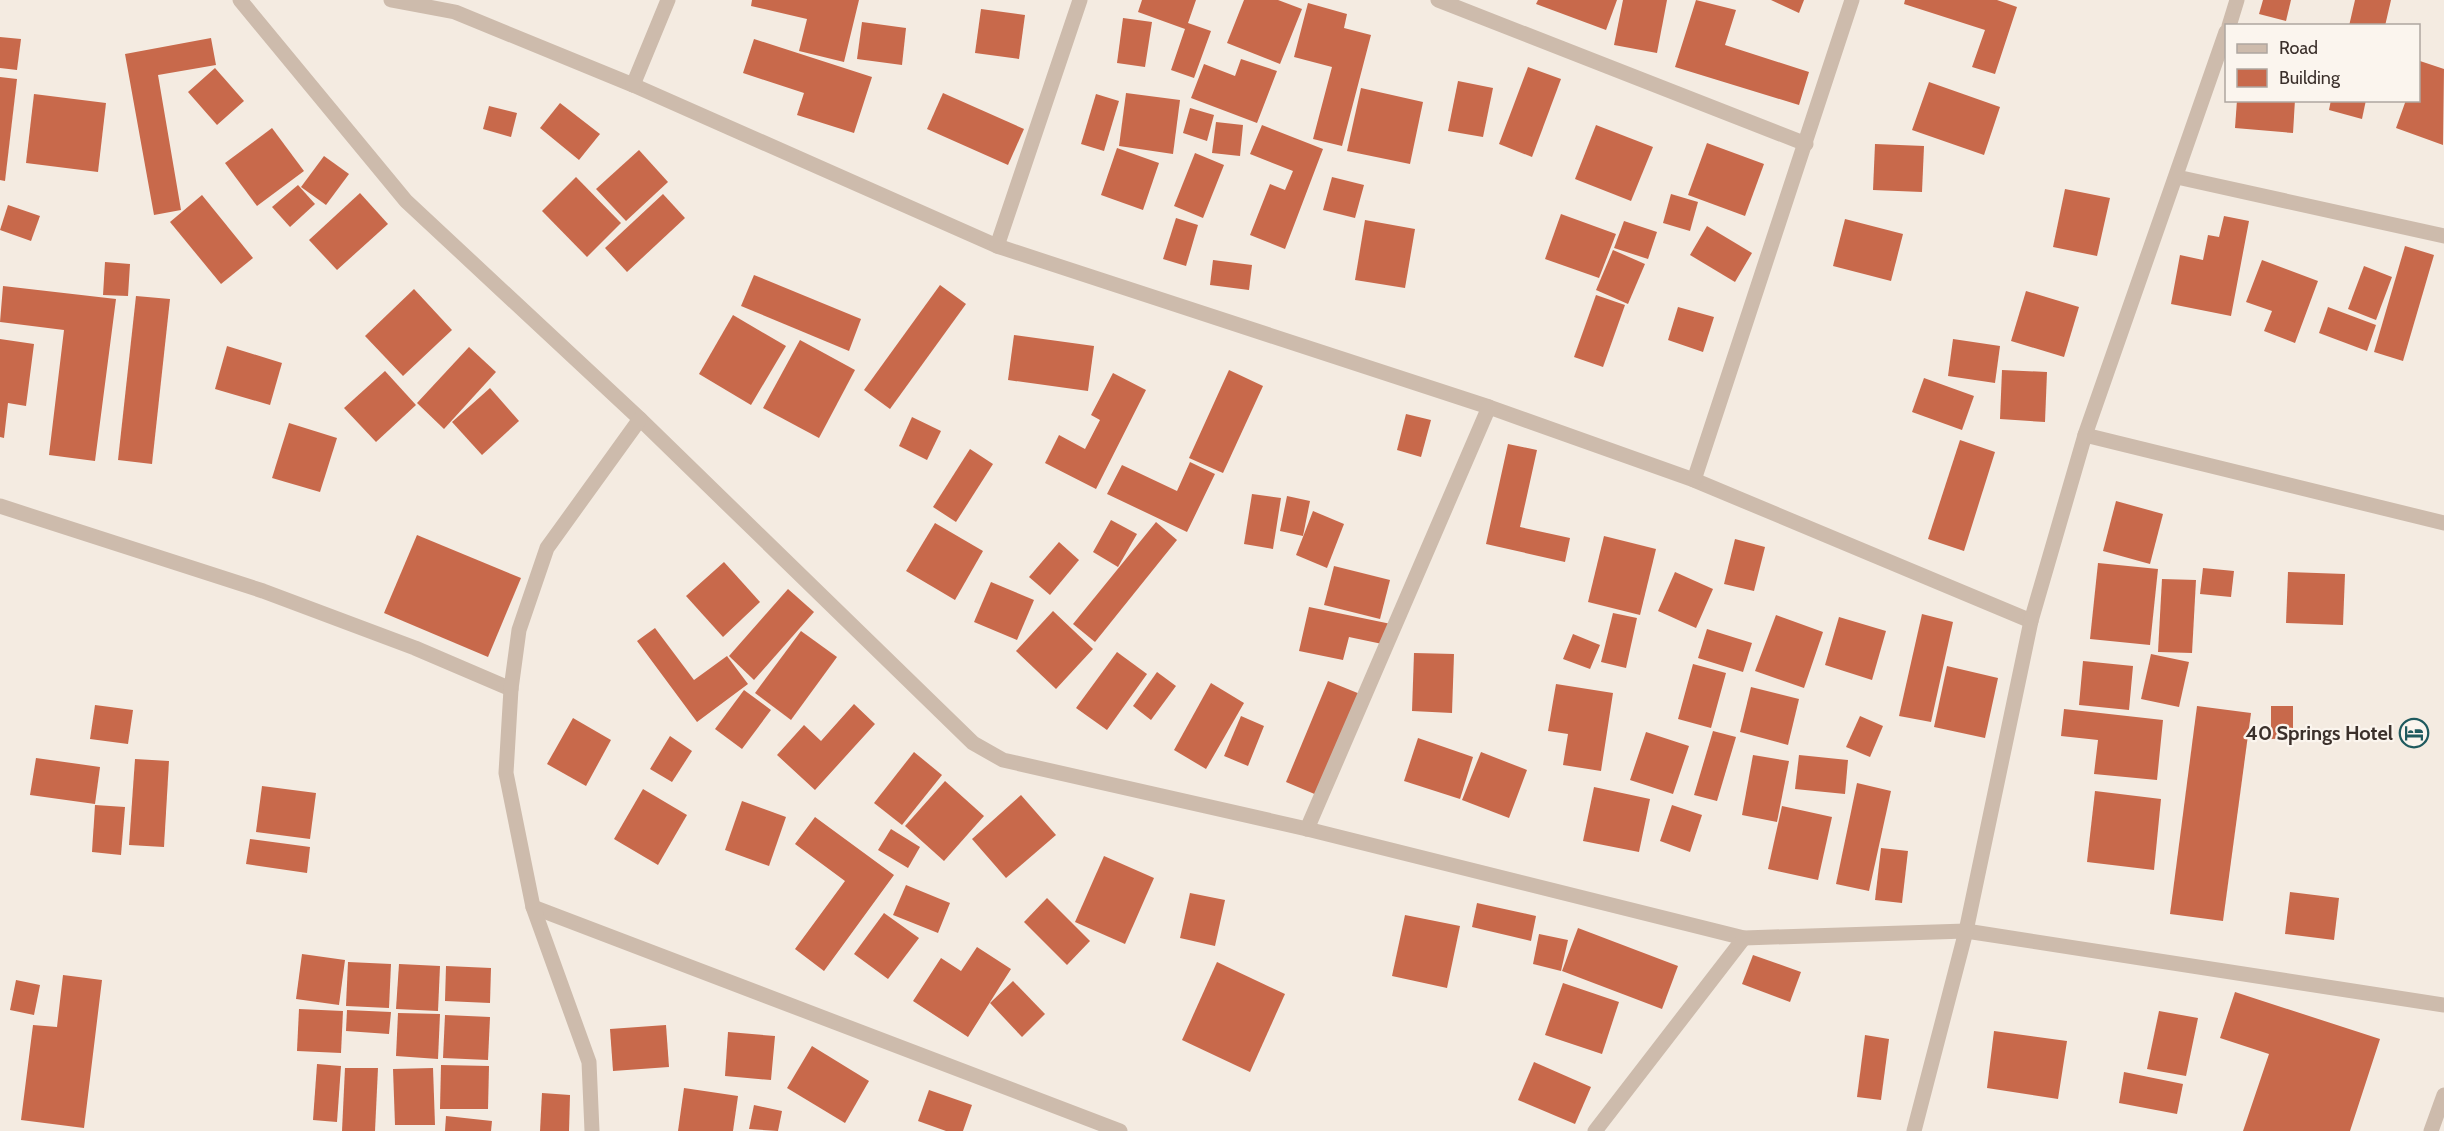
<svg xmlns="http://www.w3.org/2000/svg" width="2444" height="1131" font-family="Cabin,sans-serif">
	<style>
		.building { fill: #c8694b }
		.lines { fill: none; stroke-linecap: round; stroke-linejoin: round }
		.minor { stroke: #cdbbac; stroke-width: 15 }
		.tertiary { stroke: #cdbbac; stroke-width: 15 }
		.labels { text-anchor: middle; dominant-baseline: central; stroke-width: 4.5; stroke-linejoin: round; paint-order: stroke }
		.poi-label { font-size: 20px; font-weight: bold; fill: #3b302b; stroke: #fbf5ee; text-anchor: end }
	</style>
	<rect width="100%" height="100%" fill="#f4ebe1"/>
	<!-- building -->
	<g class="building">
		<path d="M752 0H859L844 62 799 51 807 19 751 6Z"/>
		<path d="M1142 0H1196L1188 23 1211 31 1194 78 1171 70 1185 29 1138 12Z"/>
		<path d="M1244 0H1278L1302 9 1280 64 1227 43Z"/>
		<path d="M1538 0H1617L1606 30 1536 4Z"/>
		<path d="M1623 0H1667L1657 53 1614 45Z"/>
		<path d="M1696 0 1736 10 1725 45 1809 72 1799 105 1675 67Z"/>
		<path d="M1771 0H1804L1799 13Z"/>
		<path d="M1905 0H1997L2017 7 1995 74 1972 67 1985 30 1904 4Z"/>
		<path d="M2263 0H2291L2286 21 2259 14Z"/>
		<path d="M2355 0H2391L2385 26H2349Z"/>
		<path d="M1308 3 1347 14 1344 28 1371 35 1342 146 1313 139 1332 67 1294 57Z"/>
		<path d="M981 9 1025 15 1019 59 975 53Z"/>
		<path d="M1123 18 1152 22 1145 67 1117 63Z"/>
		<path d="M862 22 906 28 902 65 857 59Z"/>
		<path d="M0 37 21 39 17 70 0 68Z"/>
		<path d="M211 38 216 65 158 75 181 210 154 215 125 54Z"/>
		<path d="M754 39 872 77 854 133 797 115 804 93 743 73Z"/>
		<path d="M1241 59 1277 71 1257 123 1191 98 1204 64 1235 76Z"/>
		<path d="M2420 61 2444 69 2443 145 2396 128 2406 100H2418Z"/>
		<path d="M1528 67 1561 79 1532 157 1499 144Z"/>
		<path d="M215 68 244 101 217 125 188 92Z"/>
		<path d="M0 77 17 79 5 181 0 180Z"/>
		<path d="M1458 81 1493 88 1483 137 1448 131Z"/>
		<path d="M1929 82 2000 107 1984 155 1912 130Z"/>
		<path d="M1361 88 1423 102 1410 164 1347 151Z"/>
		<path d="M943 93 1024 129 1008 165 927 129Z"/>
		<path d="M1126 93 1180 100 1173 154 1119 146Z"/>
		<path d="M34 94 106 103 98 172 26 163Z"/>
		<path d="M1096 94 1119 101 1104 151 1081 144Z"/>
		<path d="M2237 100H2295L2293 133 2235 128Z"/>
		<path d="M2331 100H2366L2362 119 2329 110Z"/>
		<path d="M560 103 600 134 579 160 540 128Z"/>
		<path d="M489 106 517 113 511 137 483 129Z"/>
		<path d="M1190 108 1214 115 1207 141 1183 133Z"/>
		<path d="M1216 122 1243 125 1240 156 1212 153Z"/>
		<path d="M1262 125 1323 149 1285 249 1250 235 1270 184 1285 190 1293 171 1250 154Z"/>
		<path d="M1596 125 1653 147 1631 201 1575 179Z"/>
		<path d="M272 128 304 171 257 206 225 163Z"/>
		<path d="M1707 143 1764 164 1745 216 1688 195Z"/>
		<path d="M1875 144 1924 146 1922 192 1873 190Z"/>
		<path d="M1117 148 1159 163 1143 210 1101 195Z"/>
		<path d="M639 150 668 182 626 221 596 189Z"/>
		<path d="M1195 153 1224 165 1203 218 1174 206Z"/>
		<path d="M324 156 349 174 326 205 301 187Z"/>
		<path d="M576 177 621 223 587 257 542 211Z"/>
		<path d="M1332 177 1364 185 1355 218 1323 210Z"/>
		<path d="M298 185 315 204 290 227 272 207Z"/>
		<path d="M2065 189 2110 198 2097 256 2053 247Z"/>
		<path d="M360 193 388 224 337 270 309 240Z"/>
		<path d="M663 194 685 218 627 272 605 248Z"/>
		<path d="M1671 194 1698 202 1690 231 1663 223Z"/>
		<path d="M202 195 253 258 221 284 170 222Z"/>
		<path d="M8 205 40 216 31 241 0 230Z"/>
		<path d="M1561 214 1616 234 1599 278 1545 259Z"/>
		<path d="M2224 216 2249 221 2231 316 2171 304 2180 255 2203 260 2208 235 2219 237Z"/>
		<path d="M1176 218 1198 225 1186 266 1163 259Z"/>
		<path d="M1845 219 1903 234 1891 281 1833 266Z"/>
		<path d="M1365 220 1415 229 1405 288 1355 280Z"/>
		<path d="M1624 221 1657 232 1648 259 1614 248Z"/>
		<path d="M1707 226 1752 253 1735 282 1690 255Z"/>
		<path d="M2405 246 2434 255 2403 361 2374 352Z"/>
		<path d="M1613 250 1645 264 1628 304 1596 290Z"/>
		<path d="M1213 260 1252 265 1249 290 1210 285Z"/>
		<path d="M2262 260 2318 281 2295 343 2264 331 2272 311 2246 302Z"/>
		<path d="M105 262 130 264 128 296 103 295Z"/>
		<path d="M2364 266 2392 277 2376 320 2348 309Z"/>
		<path d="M754 275 861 319 849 351 741 306Z"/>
		<path d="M940 285 966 304 890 409 864 390Z"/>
		<path d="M3 286 116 299 95 461 49 455 64 330 0 322Z"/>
		<path d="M414 289 452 330 403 376 365 336Z"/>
		<path d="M2026 291 2079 307 2064 357 2011 341Z"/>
		<path d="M1596 295 1625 305 1603 367 1574 357Z"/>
		<path d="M136 296 170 299 152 464 118 460Z"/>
		<path d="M1678 307 1714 317 1703 352 1668 340Z"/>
		<path d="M2328 307 2376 325 2367 351 2319 333Z"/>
		<path d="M733 315 786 346 751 405 699 374Z"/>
		<path d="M1014 335 1094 346 1088 391 1008 380Z"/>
		<path d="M0 339 34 344 26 406 8 403 4 438 0 437Z"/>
		<path d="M1953 339 2000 346 1995 383 1948 376Z"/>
		<path d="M800 340 855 370 819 438 763 408Z"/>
		<path d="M227 346 282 363 270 405 215 389Z"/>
		<path d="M469 347 496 372 444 429 417 403Z"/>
		<path d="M1229 370 1263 386 1223 473 1189 458Z"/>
		<path d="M2002 370 2047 372 2045 422 2000 419Z"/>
		<path d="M385 371 416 405 376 442 344 408Z"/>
		<path d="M1113 373 1146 390 1096 489 1045 463 1059 435 1085 449 1100 420 1091 415Z"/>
		<path d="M1924 378 1974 396 1962 430 1912 412Z"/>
		<path d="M490 388 519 421 482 455 452 422Z"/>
		<path d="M1406 414 1431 420 1421 457 1397 450Z"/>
		<path d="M912 417 941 431 927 460 899 446Z"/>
		<path d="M289 423 337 438 320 492 272 478Z"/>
		<path d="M1960 440 1995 452 1964 551 1928 539Z"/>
		<path d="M1508 444 1537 450 1520 527 1570 538 1565 562 1486 544Z"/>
		<path d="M970 449 993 464 956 522 933 507Z"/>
		<path d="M1190 462 1215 474 1187 532 1107 494 1122 465 1177 491Z"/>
		<path d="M1252 494 1281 498 1273 549 1244 544Z"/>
		<path d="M1287 496 1310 501 1303 536 1280 531Z"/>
		<path d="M2116 501 2163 514 2150 564 2103 551Z"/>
		<path d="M1313 511 1344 524 1327 568 1296 555Z"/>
		<path d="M1111 520 1137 534 1118 567 1093 552Z"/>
		<path d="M1156 522 1177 540 1095 642 1073 624Z"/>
		<path d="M935 523 983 551 955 600 906 571Z"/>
		<path d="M417 535 521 578 488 657 384 613Z"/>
		<path d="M1604 536 1656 549 1640 615 1588 602Z"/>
		<path d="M1735 539 1765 547 1754 591 1724 584Z"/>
		<path d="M1059 542 1079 560 1050 595 1029 577Z"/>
		<path d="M724 562 760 602 723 637 686 596Z"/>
		<path d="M2098 563 2158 569 2150 645 2090 639Z"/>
		<path d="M1334 566 1390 580 1380 619 1324 605Z"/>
		<path d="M2203 568 2234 571 2231 597 2200 594Z"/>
		<path d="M1675 572 1713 589 1696 628 1658 611Z"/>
		<path d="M2288 572 2345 574 2343 625 2286 623Z"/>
		<path d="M2162 579 2196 580 2192 653 2158 652Z"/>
		<path d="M991 582 1034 600 1017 640 974 622Z"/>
		<path d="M788 589 814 612 754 680 729 656Z"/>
		<path d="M1309 607 1391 624 1387 645 1349 637 1343 660 1299 651Z"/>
		<path d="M1053 611 1093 649 1056 689 1016 651Z"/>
		<path d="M1613 613 1637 618 1626 668 1601 662Z"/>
		<path d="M1922 614 1953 622 1931 722 1899 716Z"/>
		<path d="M1776 615 1823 632 1804 688 1755 671Z"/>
		<path d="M1839 617 1886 631 1872 680 1825 665Z"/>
		<path d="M655 628 694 680 727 656 748 684 697 722 637 641Z"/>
		<path d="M1707 629 1752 643 1743 672 1698 658Z"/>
		<path d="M801 631 837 657 791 720 755 693Z"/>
		<path d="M1573 634 1600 645 1590 669 1563 659Z"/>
		<path d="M1117 652 1147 674 1107 730 1076 708Z"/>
		<path d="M1414 653 1454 654 1452 713 1412 711Z"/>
		<path d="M2151 654 2189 662 2179 707 2141 699Z"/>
		<path d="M2083 661 2133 666 2129 710 2079 705Z"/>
		<path d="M1693 664 1726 673 1711 728 1678 719Z"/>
		<path d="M1947 666 1998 678 1985 738 1934 727Z"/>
		<path d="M1157 672 1176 686 1151 720 1133 706Z"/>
		<path d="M1328 681 1365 696 1324 798 1286 782Z"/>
		<path d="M1211 683 1244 703 1206 769 1174 750Z"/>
		<path d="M1556 684 1613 693 1601 771 1563 765 1568 734 1548 731Z"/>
		<path d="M1751 687 1799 699 1788 745 1740 732Z"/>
		<path d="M744 690 771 710 742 749 715 729Z"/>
		<path d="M854 704 875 724 815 790 777 755 804 725 821 741Z"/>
		<path d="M95 705 133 710 128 744 90 739Z"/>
		<path d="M2197 706 2251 713 2223 921 2170 914Z"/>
		<path d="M2271 706H2293V738L2271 739Z"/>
		<path d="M2064 709 2163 720 2157 780 2094 774 2098 740 2061 736Z"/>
		<path d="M1241 716 1264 726 1248 766 1224 756Z"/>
		<path d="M1860 716 1883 726 1870 757 1846 747Z"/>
		<path d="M573 718 611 740 586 786 547 764Z"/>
		<path d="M1713 731 1736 737 1717 801 1694 795Z"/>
		<path d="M1646 732 1689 746 1673 794 1630 780Z"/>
		<path d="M670 736 692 751 672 782 650 769Z"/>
		<path d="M1418 738 1473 757 1460 799 1404 781Z"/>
		<path d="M914 752 942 775 902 825 874 803Z"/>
		<path d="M1481 752 1527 770 1509 818 1462 800Z"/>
		<path d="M1753 755 1789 761 1777 822 1742 815Z"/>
		<path d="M1799 755 1848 760 1845 794 1795 789Z"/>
		<path d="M36 758 100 767 95 804 30 795Z"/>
		<path d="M135 759 169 761 164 847 129 845Z"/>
		<path d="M945 781 984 816 944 861 905 826Z"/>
		<path d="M1857 783 1891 791 1869 891 1836 884Z"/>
		<path d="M262 786 316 793 310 839 256 832Z"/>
		<path d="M1594 787 1650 799 1639 852 1583 841Z"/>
		<path d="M643 789 687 815 658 865 614 839Z"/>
		<path d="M2095 791 2161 799 2154 870 2087 862Z"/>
		<path d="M1021 795 1056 835 1006 878 972 839Z"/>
		<path d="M742 801 786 817 769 866 725 850Z"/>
		<path d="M95 805 125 807 121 855 92 852Z"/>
		<path d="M1672 805 1702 815 1690 852 1660 841Z"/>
		<path d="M1782 806 1832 817 1818 880 1768 869Z"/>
		<path d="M815 817 894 875 824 971 795 949 845 881 795 844Z"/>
		<path d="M891 829 920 847 908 868 878 850Z"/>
		<path d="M250 839 310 847 307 873 246 864Z"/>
		<path d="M1881 848 1908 851 1902 903 1875 900Z"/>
		<path d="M1104 856 1154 878 1125 944 1075 922Z"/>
		<path d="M906 885 950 903 938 933 893 915Z"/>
		<path d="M2290 892 2339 898 2334 940 2285 934Z"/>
		<path d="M1190 893 1225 900 1215 946 1180 938Z"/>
		<path d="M1047 898 1090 941 1067 965 1024 922Z"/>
		<path d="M1477 903 1536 916 1531 941 1472 927Z"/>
		<path d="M884 913 919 938 888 979 854 954Z"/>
		<path d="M1405 915 1460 926 1447 988 1392 976Z"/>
		<path d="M1578 928 1678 966 1662 1009 1562 971Z"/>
		<path d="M1539 934 1568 940 1561 971 1533 964Z"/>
		<path d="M977 947 1011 969 968 1037 913 1001 941 958 961 971Z"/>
		<path d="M302 954 345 960 339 1005 296 999Z"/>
		<path d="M1753 955 1801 972 1790 1002 1742 984Z"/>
		<path d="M348 962 391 964 389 1008 346 1006Z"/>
		<path d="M1217 962 1285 994 1250 1072 1182 1040Z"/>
		<path d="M399 964 440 966 438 1011 396 1009Z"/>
		<path d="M446 966 491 968 490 1003 445 1001Z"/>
		<path d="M63 975 102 980 84 1128 21 1120 33 1025 57 1027Z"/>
		<path d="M16 980 40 985 34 1015 10 1010Z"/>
		<path d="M1013 981 1045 1014 1022 1037 990 1003Z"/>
		<path d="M1563 983 1619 1002 1602 1054 1545 1035Z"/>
		<path d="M2235 992 2380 1039 2350 1131H2243L2269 1054 2220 1038Z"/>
		<path d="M299 1009 343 1011 341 1053 297 1051Z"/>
		<path d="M347 1010 391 1012 389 1034 346 1031Z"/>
		<path d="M2159 1011 2198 1018 2186 1076 2147 1069Z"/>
		<path d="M398 1013 440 1014 438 1059 396 1056Z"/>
		<path d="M445 1015 490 1017 488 1060 443 1058Z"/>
		<path d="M666 1025 669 1067 613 1071 610 1029Z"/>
		<path d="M1994 1031 2067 1041 2058 1099 1987 1088Z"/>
		<path d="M728 1032 775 1036 771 1080 725 1076Z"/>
		<path d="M1865 1035 1889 1039 1881 1100 1857 1097Z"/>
		<path d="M812 1046 869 1081 845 1123 787 1088Z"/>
		<path d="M1534 1062 1591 1087 1575 1124 1518 1100Z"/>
		<path d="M317 1064 341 1066 337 1122 313 1120Z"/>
		<path d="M441 1065 489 1066 488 1109H440Z"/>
		<path d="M345 1068H378L375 1131H342Z"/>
		<path d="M433 1068 435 1125H395L393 1069Z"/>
		<path d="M2124 1072 2183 1084 2177 1114 2119 1103Z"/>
		<path d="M684 1088 738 1096 733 1131H678Z"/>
		<path d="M929 1090 972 1105 963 1131H946L918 1121Z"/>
		<path d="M542 1093 570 1095 569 1131H540Z"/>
		<path d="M754 1105 782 1111 778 1131 749 1129Z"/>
		<path d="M446 1116 492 1121 491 1131H445Z"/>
	</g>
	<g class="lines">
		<!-- minor -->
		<g class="minor">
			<path d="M240 0 406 201 640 419 973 743 1003 760 1307 829 1744 938 1966 931 2444 1005"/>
			<path d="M391 0 455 12 633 85 997 246 1489 407 1694 480 2031 621"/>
			<path d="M1438 0 1806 144"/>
			<path d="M2229 26 2237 0"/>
			<path d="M633 85 668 0"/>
			<path d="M2177 177 2444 236"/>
			<path d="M997 246 1080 0"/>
			<path d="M2085 435 2444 523"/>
			<path d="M1694 480 1852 0"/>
			<path d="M0 506 263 591 415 648 511 689"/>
			<path d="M1307 829 1489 407"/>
			<path d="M533 907 1120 1131"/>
			<path d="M592 1131 589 1062 533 907 506 773 511 689 519 630 547 548 640 419"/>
			<path d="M1595 1131 1744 938"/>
			<path d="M1914 1131 1966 931 2031 621 2085 435 2226 32"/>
		</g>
		<!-- tertiary -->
		<path class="tertiary" d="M2431 1131 2444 1095"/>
	</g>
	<!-- icons -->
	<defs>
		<g id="hotel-ring" transform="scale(1.5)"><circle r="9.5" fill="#fbf5ee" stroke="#1f5a5e" stroke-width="1.5"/><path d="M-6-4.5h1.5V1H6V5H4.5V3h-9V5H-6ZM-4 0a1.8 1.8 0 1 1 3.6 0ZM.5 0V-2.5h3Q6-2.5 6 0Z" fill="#1f5a5e"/></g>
	</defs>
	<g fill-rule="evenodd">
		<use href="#hotel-ring" x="2414" y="733"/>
	</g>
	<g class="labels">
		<!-- poi labels -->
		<g class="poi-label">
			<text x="2393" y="733">40 Springs Hotel</text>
		</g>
	</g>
	<!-- legend -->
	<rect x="2225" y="24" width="195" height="78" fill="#fbf5ee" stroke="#aea6a0" stroke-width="1.5"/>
	<rect x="2237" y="44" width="30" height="9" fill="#cdbbac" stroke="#aea6a0" stroke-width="1.5"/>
	<text x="2279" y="54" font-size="18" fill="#3b302b">Road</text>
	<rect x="2237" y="69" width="30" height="18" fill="#c8694b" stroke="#aea6a0" stroke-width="1.5"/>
	<text x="2279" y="84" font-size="18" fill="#3b302b">Building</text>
</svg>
